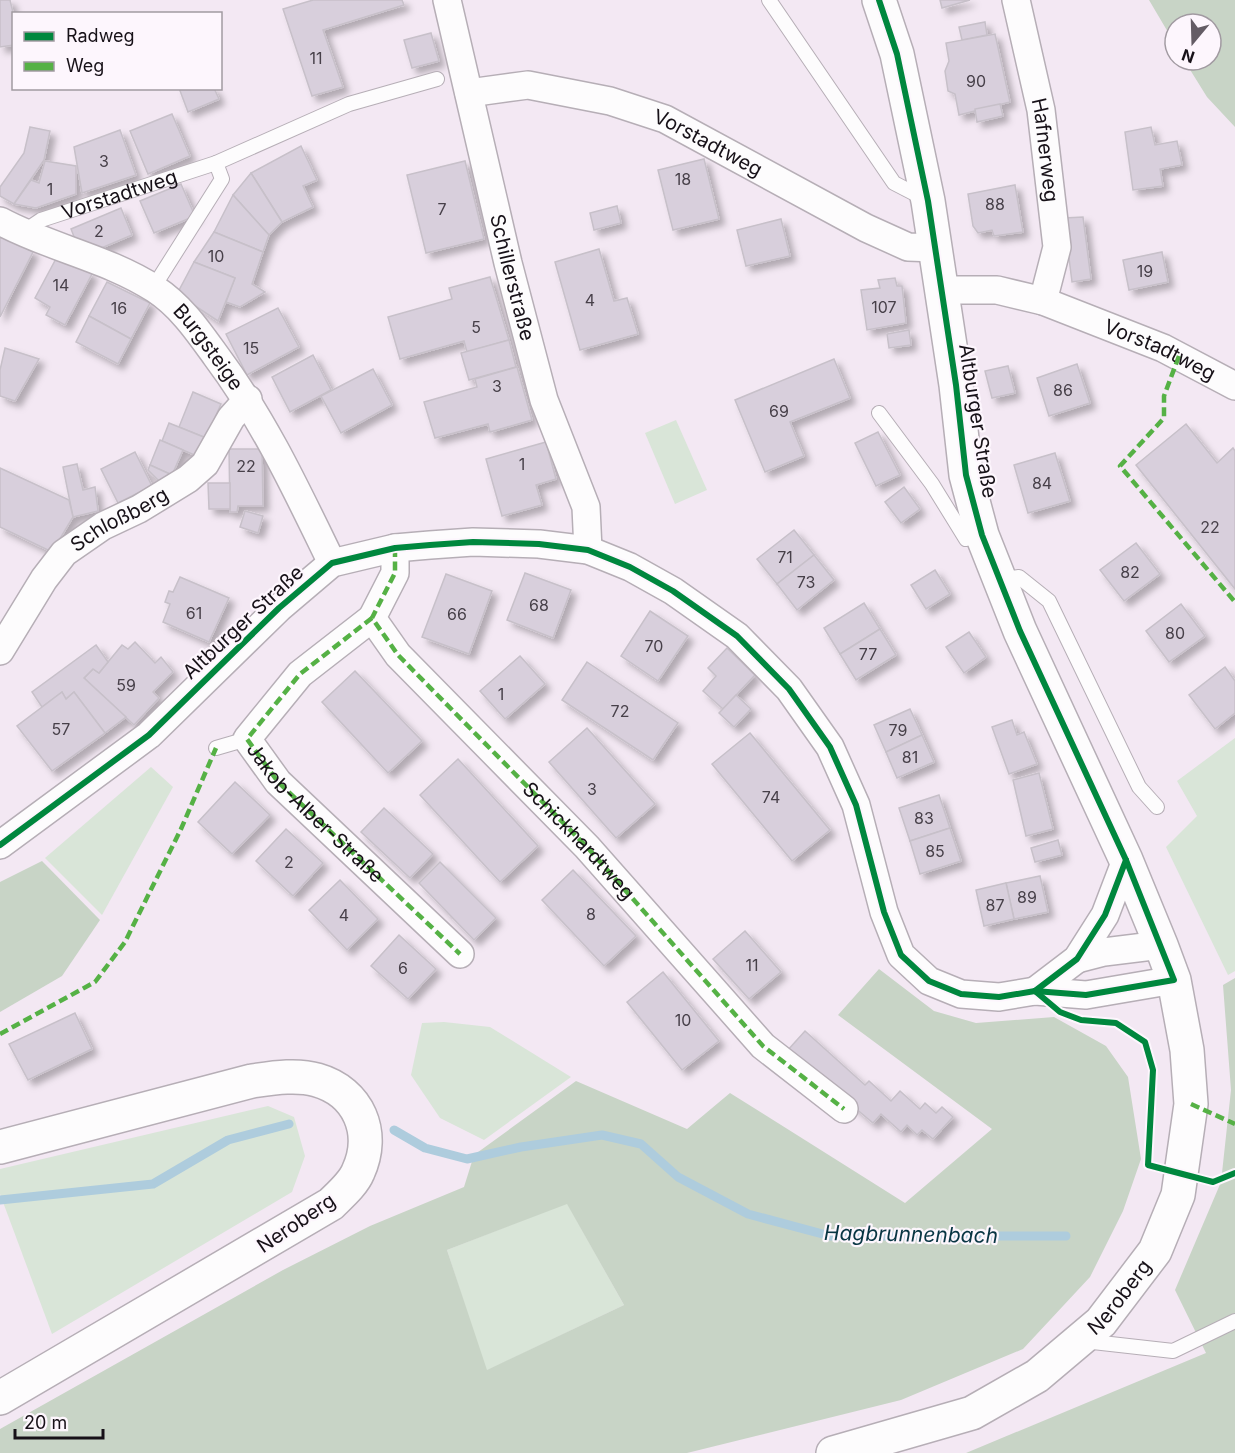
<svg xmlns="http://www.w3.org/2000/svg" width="1235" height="1453" font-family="Inter,sans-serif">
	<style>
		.green { fill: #d9e5d8 }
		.forest { fill: #c8d4c6; fill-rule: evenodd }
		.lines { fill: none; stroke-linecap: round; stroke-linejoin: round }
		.stream { stroke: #aeccdd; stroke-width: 9 }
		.building { fill: #d8cfdc; stroke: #c7c0c9; stroke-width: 1.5; filter: url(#shadow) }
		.lane-casing { stroke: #b6aeb6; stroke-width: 16 }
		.street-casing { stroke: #b6aeb6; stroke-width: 30 }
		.secondary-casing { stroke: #b6aeb6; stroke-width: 36 }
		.lane { stroke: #fdfcfd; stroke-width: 14 }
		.street { stroke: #fdfcfd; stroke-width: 27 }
		.secondary { stroke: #fdfcfd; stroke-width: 33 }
		.quiet { stroke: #55b145; stroke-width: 4.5; stroke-dasharray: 9 4.5; stroke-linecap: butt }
		.cycleway-casing { stroke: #fdf6fd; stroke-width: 10 }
		.cycleway { stroke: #00873e; stroke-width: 6 }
		.labels { text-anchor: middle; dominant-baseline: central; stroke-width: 4.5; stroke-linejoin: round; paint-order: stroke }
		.number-label { font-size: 16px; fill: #474049 }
		.street-label { font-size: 20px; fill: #171118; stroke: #fdf6fd }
		.water-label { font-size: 21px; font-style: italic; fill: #083543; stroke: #fdf6fd }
	</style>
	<defs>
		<filter id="shadow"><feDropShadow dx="5.5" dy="5.5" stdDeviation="3" flood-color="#0004"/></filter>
	</defs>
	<rect width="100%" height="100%" fill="#f3e8f3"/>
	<!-- green -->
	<g class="green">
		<path d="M676 420 707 490 675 504 645 433Z"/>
		<path d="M1235 738V971L1228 975 1166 847 1197 816 1177 781Z"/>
		<path d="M151 767 173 787 102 915 45 858Z"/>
		<path d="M444 1022 490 1027 571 1077 484 1140 440 1118 411 1075 422 1023Z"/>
		<path d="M268 1106 294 1117 305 1156 292 1192 52 1334 0 1194V1169Z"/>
		<path d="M567 1203 624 1305 486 1371 447 1250Z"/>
	</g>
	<!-- forest -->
	<g class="forest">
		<path d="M1149 0H1235V127L1207 97 1184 60H1211V24H1175V44Z"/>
		<path d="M42 861 100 920 62 976 0 1012V882Z"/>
		<path d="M879 969 934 1011 976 1023 1054 1017 1106 1046 1128 1077 1141 1159 1123 1211 1090 1277 1023 1349 901 1400 687 1453H0V1429L283 1270 370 1226 464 1187 474 1155 576 1081 687 1129 730 1093 905 1203 992 1129 838 1015ZM567 1204 624 1305 487 1370 447 1250Z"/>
		<path d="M1235 978V1453H966L1206 1353 1175 1290 1221 1182 1231 1090 1223 985Z"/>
	</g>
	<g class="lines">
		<!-- stream -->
		<g class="stream">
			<path d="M394 1130 425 1148 467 1159 521 1147 602 1135 641 1144 678 1177 748 1214 830 1236H1066"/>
			<path d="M0 1200 153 1184 228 1140 289 1124"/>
		</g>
	</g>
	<!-- building -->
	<g class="building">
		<path d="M0 0H10L14 17V45L0 47Z"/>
		<path d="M313 0H402L404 5 323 30 343 87 312 96 283 9Z"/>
		<path d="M940 0H970L942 8Z"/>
		<path d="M985 22 987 35 962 40 959 27Z"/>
		<path d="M431 33 439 61 412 68 404 40Z"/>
		<path d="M995 34 1010 102 959 115 955 94 948 91 945 71 949 61 946 43Z"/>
		<path d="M179 88H214L219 99 188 112Z"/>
		<path d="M1000 104 1003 116 977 122 975 109Z"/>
		<path d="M172 114 190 156 148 174 130 131Z"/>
		<path d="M30 127 50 131 44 160 14 204 0 196V187L24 153Z"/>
		<path d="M1151 127 1155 145 1177 141 1182 165 1160 169 1163 186 1133 190 1125 132Z"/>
		<path d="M120 130 136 175 82 193 74 147Z"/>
		<path d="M301 146 317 180 303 186 313 207 282 222 251 173Z"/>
		<path d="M704 159 719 219 673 230 658 170Z"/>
		<path d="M45 161 76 166V194L36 208 14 204 31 180 39 183Z"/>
		<path d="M465 161 484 239 426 253 407 175Z"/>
		<path d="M251 173 282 222 269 235 233 195Z"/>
		<path d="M181 184 195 216 154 233 140 201Z"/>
		<path d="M1015 185 1023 232 994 236 992 230 978 233 973 226 968 194Z"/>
		<path d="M233 195 269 235 263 252 214 232Z"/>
		<path d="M617 206 621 223 594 230 590 213Z"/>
		<path d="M121 208 132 235 92 252 78 247 71 229Z"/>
		<path d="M1083 217 1091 279 1072 282 1064 218Z"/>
		<path d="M781 219 790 256 746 266 737 230Z"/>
		<path d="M214 232 263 252 252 284 265 292 240 307 226 302 235 278 194 262Z"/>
		<path d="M2 236 33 252 0 317V239Z"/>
		<path d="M599 249 614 301 627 298 638 334 580 350 555 262Z"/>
		<path d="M1162 252 1168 282 1129 290 1123 260Z"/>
		<path d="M58 255 92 274 65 325 46 315 50 307 35 298Z"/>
		<path d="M194 262 235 278 218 321 177 294Z"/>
		<path d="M490 277 509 340 467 352 464 341 400 359 388 317 452 299 449 288Z"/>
		<path d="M895 278 897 286H902L906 323 867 330 861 290 880 288 878 280Z"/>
		<path d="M107 282 150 303 131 339 89 316Z"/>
		<path d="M278 308 299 347 247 375 226 334Z"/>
		<path d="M89 316 131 339 118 364 76 342Z"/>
		<path d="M909 330 911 345 889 348 887 334Z"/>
		<path d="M509 340 516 367 469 380 461 353Z"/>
		<path d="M5 348 39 359 15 401 0 396V370Z"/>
		<path d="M313 355 331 390 290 412 272 377Z"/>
		<path d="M834 359 850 398 790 422 804 456 765 472 735 400Z"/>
		<path d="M1077 364 1090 403 1049 416 1037 378Z"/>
		<path d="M1008 366 1015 393 992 398 985 371Z"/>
		<path d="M517 367 532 420 490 432 488 424 435 438 424 402 477 387 475 379Z"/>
		<path d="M373 369 392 405 341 433 321 396Z"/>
		<path d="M193 392 221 404 206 438 179 427Z"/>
		<path d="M169 423 206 438 199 457 162 441Z"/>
		<path d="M1186 424 1217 463 1233 448 1235 451V589L1136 465Z"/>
		<path d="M878 432 900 475 876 486 855 443Z"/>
		<path d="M160 440 183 450 172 475 150 465Z"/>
		<path d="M546 442 556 479 536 485 542 505 502 516 486 459Z"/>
		<path d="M229 449H262L263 506H238L237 512H230Z"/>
		<path d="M135 452 152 486 118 503 101 469Z"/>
		<path d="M1055 453 1070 501 1028 513 1014 465Z"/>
		<path d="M77 464 83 490 95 487 98 511 73 517 63 467Z"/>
		<path d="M150 465 172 475 162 484 148 470Z"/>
		<path d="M0 468 69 500 73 517 52 552 0 527Z"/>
		<path d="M208 483H230V509H209Z"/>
		<path d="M904 487 920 509 901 523 885 502Z"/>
		<path d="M245 511 263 516 258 533 240 527Z"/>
		<path d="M794 530 814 555 777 584 757 559Z"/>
		<path d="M1136 543 1160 574 1124 601 1100 570Z"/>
		<path d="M814 555 834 580 797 610 777 584Z"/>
		<path d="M935 570 950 594 926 609 911 585Z"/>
		<path d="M525 573 571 590 553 638 507 620Z"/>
		<path d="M446 574 492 591 469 654 422 637Z"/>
		<path d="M180 577 229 598 209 642 163 622 170 604 165 602 169 591 173 592Z"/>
		<path d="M864 603 880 629 840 654 824 628Z"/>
		<path d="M1181 604 1205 636 1169 662 1146 631Z"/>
		<path d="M650 611 688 636 658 681 621 656Z"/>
		<path d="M880 629 896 655 856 680 840 654Z"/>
		<path d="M969 632 986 657 964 673 946 647Z"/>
		<path d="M135 642 155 663 161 657 173 672 153 692 159 698 134 725 84 678 93 669 99 673 122 645 128 649Z"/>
		<path d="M96 645 108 662 99 673 93 669 84 678 126 717 105 733 74 692 66 699 62 692 42 707 32 692Z"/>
		<path d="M727 648 755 675 723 709 703 691 716 676 708 668Z"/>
		<path d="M520 656 545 684 505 719 480 691Z"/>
		<path d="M587 662 678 723 653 760 562 700Z"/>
		<path d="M1225 667 1235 681V713L1215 729 1189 695Z"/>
		<path d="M355 671 422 741 388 773 322 702Z"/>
		<path d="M62 692 66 699 74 692 105 733 52 771 17 726Z"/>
		<path d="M736 695 751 709 734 727 719 713Z"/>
		<path d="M910 709 922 735 886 752 874 725Z"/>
		<path d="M1012 720 1017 735 1024 732 1037 764 1009 774 992 727Z"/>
		<path d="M587 728 655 804 616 838 549 762Z"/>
		<path d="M750 733 830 830 792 861 712 764Z"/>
		<path d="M922 735 934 762 897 778 886 752Z"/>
		<path d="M458 759 538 846 500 882 420 795Z"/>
		<path d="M1039 773 1053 829 1026 836 1013 780Z"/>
		<path d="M235 782 270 815 232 854 198 822Z"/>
		<path d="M939 795 950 828 910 841 899 808Z"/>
		<path d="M384 808 433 854 410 878 361 832Z"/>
		<path d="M950 828 961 861 920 874 910 841Z"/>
		<path d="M286 829 323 863 293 896 256 861Z"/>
		<path d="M1058 840 1062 855 1035 862 1031 848Z"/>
		<path d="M440 862 496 918 474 940 419 883Z"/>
		<path d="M573 870 636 936 604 966 542 900Z"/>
		<path d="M1040 876 1048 912 1014 919 1006 883Z"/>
		<path d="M340 880 378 919 347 950 309 910Z"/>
		<path d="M1006 883 1014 919 984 926 976 890Z"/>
		<path d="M745 931 781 972 749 999 713 959Z"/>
		<path d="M399 935 436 969 408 999 371 966Z"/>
		<path d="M663 972 719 1041 682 1070 627 1002Z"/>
		<path d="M75 1013 92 1049 28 1080 9 1044Z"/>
		<path d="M805 1031 865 1085 869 1081 891 1101 900 1091 920 1109 925 1103 936 1113 942 1107 953 1117 933 1139 922 1130 917 1135 907 1125 901 1132 881 1114 873 1123 787 1051Z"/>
	</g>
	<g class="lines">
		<!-- lane casing -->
		<g class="lane-casing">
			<g id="lane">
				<path d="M769 0 894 183 925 199"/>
				<path id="s1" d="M23 232 41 220 216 163 349 104 437 79"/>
				<path d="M153 288 222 179 216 163"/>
				<path d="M879 413 932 484 966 539 982 535"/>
				<path d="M999 580 1019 577 1049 601 1139 787 1157 807"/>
				<path d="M216 748 247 739"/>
				<path d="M1084 1341 1173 1351 1235 1321"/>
			</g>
		</g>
		<!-- street casing -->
		<g class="street-casing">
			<g id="street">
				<path id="s2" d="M447 0 508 263 544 400 586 507 588 550"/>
				<path id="s3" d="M1016 0 1041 110 1057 247 1043 301"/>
				<path id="s4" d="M469 93 528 85 610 101 665 119 866 228 908 247 935 248"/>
				<path id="s5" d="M0 221C50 248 107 258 155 289 181 306 198 331 216 356 264 420 297 491 332 563"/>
				<path id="s6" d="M941 290H997L1043 301 1163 348 1235 386"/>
				<path id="s7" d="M395 548V573L372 618 398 655 587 847 763 1046 844 1109"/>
				<path id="s8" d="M372 618 300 674 247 739 278 782 460 954"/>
				<path id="s9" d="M0 651 44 579 64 553 103 526 139 509 188 479 205 464 231 418 248 399"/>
				<path d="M0 845 149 735 279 608 332 563 395 548 430 545 473 542 539 544 588 550 630 567 673 591 737 636 789 689 830 747 856 805 884 912 901 955 929 981 961 994 999 997 1035 991 1086 995 1174 980"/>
				<path d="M1077 959 1104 952 1161 945"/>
				<path d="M1035 991 1077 959 1105 915 1126 860"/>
			</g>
		</g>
		<!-- secondary casing -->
		<g class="secondary-casing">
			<g id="secondary">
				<path d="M0 1147 252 1081C273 1078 297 1074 317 1080 359 1092 376 1133 358 1172 353 1184 340 1195 331 1204L0 1398"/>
				<path id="s10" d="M833 1453 972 1413 1037 1376 1101 1322 1155 1251 1178 1195 1191 1104 1187 1050 1174 980 1161 945 1126 860 1020 631 982 535 966 475 956 385 928 201 897 54 879 0"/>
			</g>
		</g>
		<!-- lane -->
		<use href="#lane" class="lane"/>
		<!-- street -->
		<use href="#street" class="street"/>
		<!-- secondary -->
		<use href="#secondary" class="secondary"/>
		<!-- quiet -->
		<g class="quiet">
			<path d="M1179 356 1164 396V418L1120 466 1235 602"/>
			<path d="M395 548V573L372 618 398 655 587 847 763 1046 844 1109"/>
			<path d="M372 618 300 674 247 739 278 782 460 954"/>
			<path d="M0 1034 95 982 125 942 181 829 216 748"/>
			<path d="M1191 1104 1235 1124"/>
		</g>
		<!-- cycleway casing -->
		<g class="cycleway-casing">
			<g id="cycleway">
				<path d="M0 845 149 735 279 608 332 563 395 548 430 545 473 542 539 544 588 550 630 567 673 591 737 636 789 689 830 747 856 805 884 912 901 955 929 981 961 994 999 997 1035 991 1086 995 1174 980 1126 860 1020 631 982 535 966 475 956 385 928 201 897 54 879 0"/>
				<path d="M1035 991 1060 1012 1081 1020 1116 1023 1145 1042 1153 1070 1148 1165 1213 1182 1235 1173"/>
				<path d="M1035 991 1077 959 1105 915 1126 860"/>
			</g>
		</g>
		<!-- cycleway -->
		<use href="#cycleway" class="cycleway"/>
	</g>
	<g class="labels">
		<!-- number labels -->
		<g class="number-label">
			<text x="316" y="58">11</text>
			<text x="976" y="81">90</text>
			<text x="104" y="161">3</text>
			<text x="683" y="179">18</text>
			<text x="50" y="189">1</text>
			<text x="995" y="204">88</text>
			<text x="442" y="209">7</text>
			<text x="99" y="231">2</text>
			<text x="216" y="256">10</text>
			<text x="1145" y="271">19</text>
			<text x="61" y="285">14</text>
			<text x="590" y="300">4</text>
			<text x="884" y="307">107</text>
			<text x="119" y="308">16</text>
			<text x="476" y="327">5</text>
			<text x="251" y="348">15</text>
			<text x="497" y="386">3</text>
			<text x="1063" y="390">86</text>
			<text x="779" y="411">69</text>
			<text x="522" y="464">1</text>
			<text x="246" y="466">22</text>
			<text x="1042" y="483">84</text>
			<text x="1210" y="527">22</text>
			<text x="785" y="557">71</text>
			<text x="1130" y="572">82</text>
			<text x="806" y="582">73</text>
			<text x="539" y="605">68</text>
			<text x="194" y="613">61</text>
			<text x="457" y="614">66</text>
			<text x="1175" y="633">80</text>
			<text x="654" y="646">70</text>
			<text x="868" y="654">77</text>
			<text x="126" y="685">59</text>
			<text x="501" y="694">1</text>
			<text x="620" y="711">72</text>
			<text x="61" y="729">57</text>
			<text x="898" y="730">79</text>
			<text x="910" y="757">81</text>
			<text x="592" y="789">3</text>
			<text x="771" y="797">74</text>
			<text x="924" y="818">83</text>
			<text x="935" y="851">85</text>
			<text x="289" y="862">2</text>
			<text x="1027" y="897">89</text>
			<text x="995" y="905">87</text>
			<text x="591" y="914">8</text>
			<text x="344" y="915">4</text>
			<text x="752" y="965">11</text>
			<text x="403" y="968">6</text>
			<text x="683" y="1020">10</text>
		</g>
		<!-- street labels -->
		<g class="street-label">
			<text stroke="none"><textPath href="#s4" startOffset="250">Vorstadtweg</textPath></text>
			<text stroke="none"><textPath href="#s3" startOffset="153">Hafnerweg</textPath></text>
			<text stroke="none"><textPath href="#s1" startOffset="104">Vorstadtweg</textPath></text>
			<text stroke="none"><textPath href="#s2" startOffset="285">Schillerstraße</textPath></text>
			<text stroke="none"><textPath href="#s5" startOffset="249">Burgsteige</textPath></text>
			<text stroke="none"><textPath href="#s6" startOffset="230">Vorstadtweg</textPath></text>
			<text transform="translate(978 421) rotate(81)">Altburger Straße</text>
			<text stroke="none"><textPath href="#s9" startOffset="182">Schloßberg</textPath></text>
			<text transform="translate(243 622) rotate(-43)">Altburger Straße</text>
			<text stroke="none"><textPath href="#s8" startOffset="276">Jakob-Alber-Straße</textPath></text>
			<text stroke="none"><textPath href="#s7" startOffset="380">Schickhardtweg</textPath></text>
			<text transform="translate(296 1223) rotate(-34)">Neroberg</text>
			<text stroke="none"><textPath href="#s10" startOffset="334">Neroberg</textPath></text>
		</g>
		<!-- water labels -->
		<g class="water-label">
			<text transform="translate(911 1234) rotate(1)">Hagbrunnenbach</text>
		</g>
	</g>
	<!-- legend -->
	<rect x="12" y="12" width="210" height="78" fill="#fdf6fd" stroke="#a19aa1" stroke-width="1.5"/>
	<rect x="24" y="32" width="30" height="9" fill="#00873e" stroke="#a19aa1" stroke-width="1.5"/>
	<text x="66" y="42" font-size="18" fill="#171118">Radweg</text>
	<rect x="24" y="62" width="30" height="9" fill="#55b145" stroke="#a19aa1" stroke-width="1.5"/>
	<text x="66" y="72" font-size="18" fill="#171118">Weg</text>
	<!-- north arrow -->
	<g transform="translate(1193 42) rotate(199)"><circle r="28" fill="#fdf6fd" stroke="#a19aa1" stroke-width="1.5"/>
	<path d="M0-4.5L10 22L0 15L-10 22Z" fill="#645c65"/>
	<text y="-9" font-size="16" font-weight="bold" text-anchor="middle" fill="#171118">N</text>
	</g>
	<!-- scale -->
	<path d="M15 1429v9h88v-9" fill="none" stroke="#171118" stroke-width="3"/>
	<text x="24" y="1429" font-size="18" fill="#171118" stroke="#fdf6fd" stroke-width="4.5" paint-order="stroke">20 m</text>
</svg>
